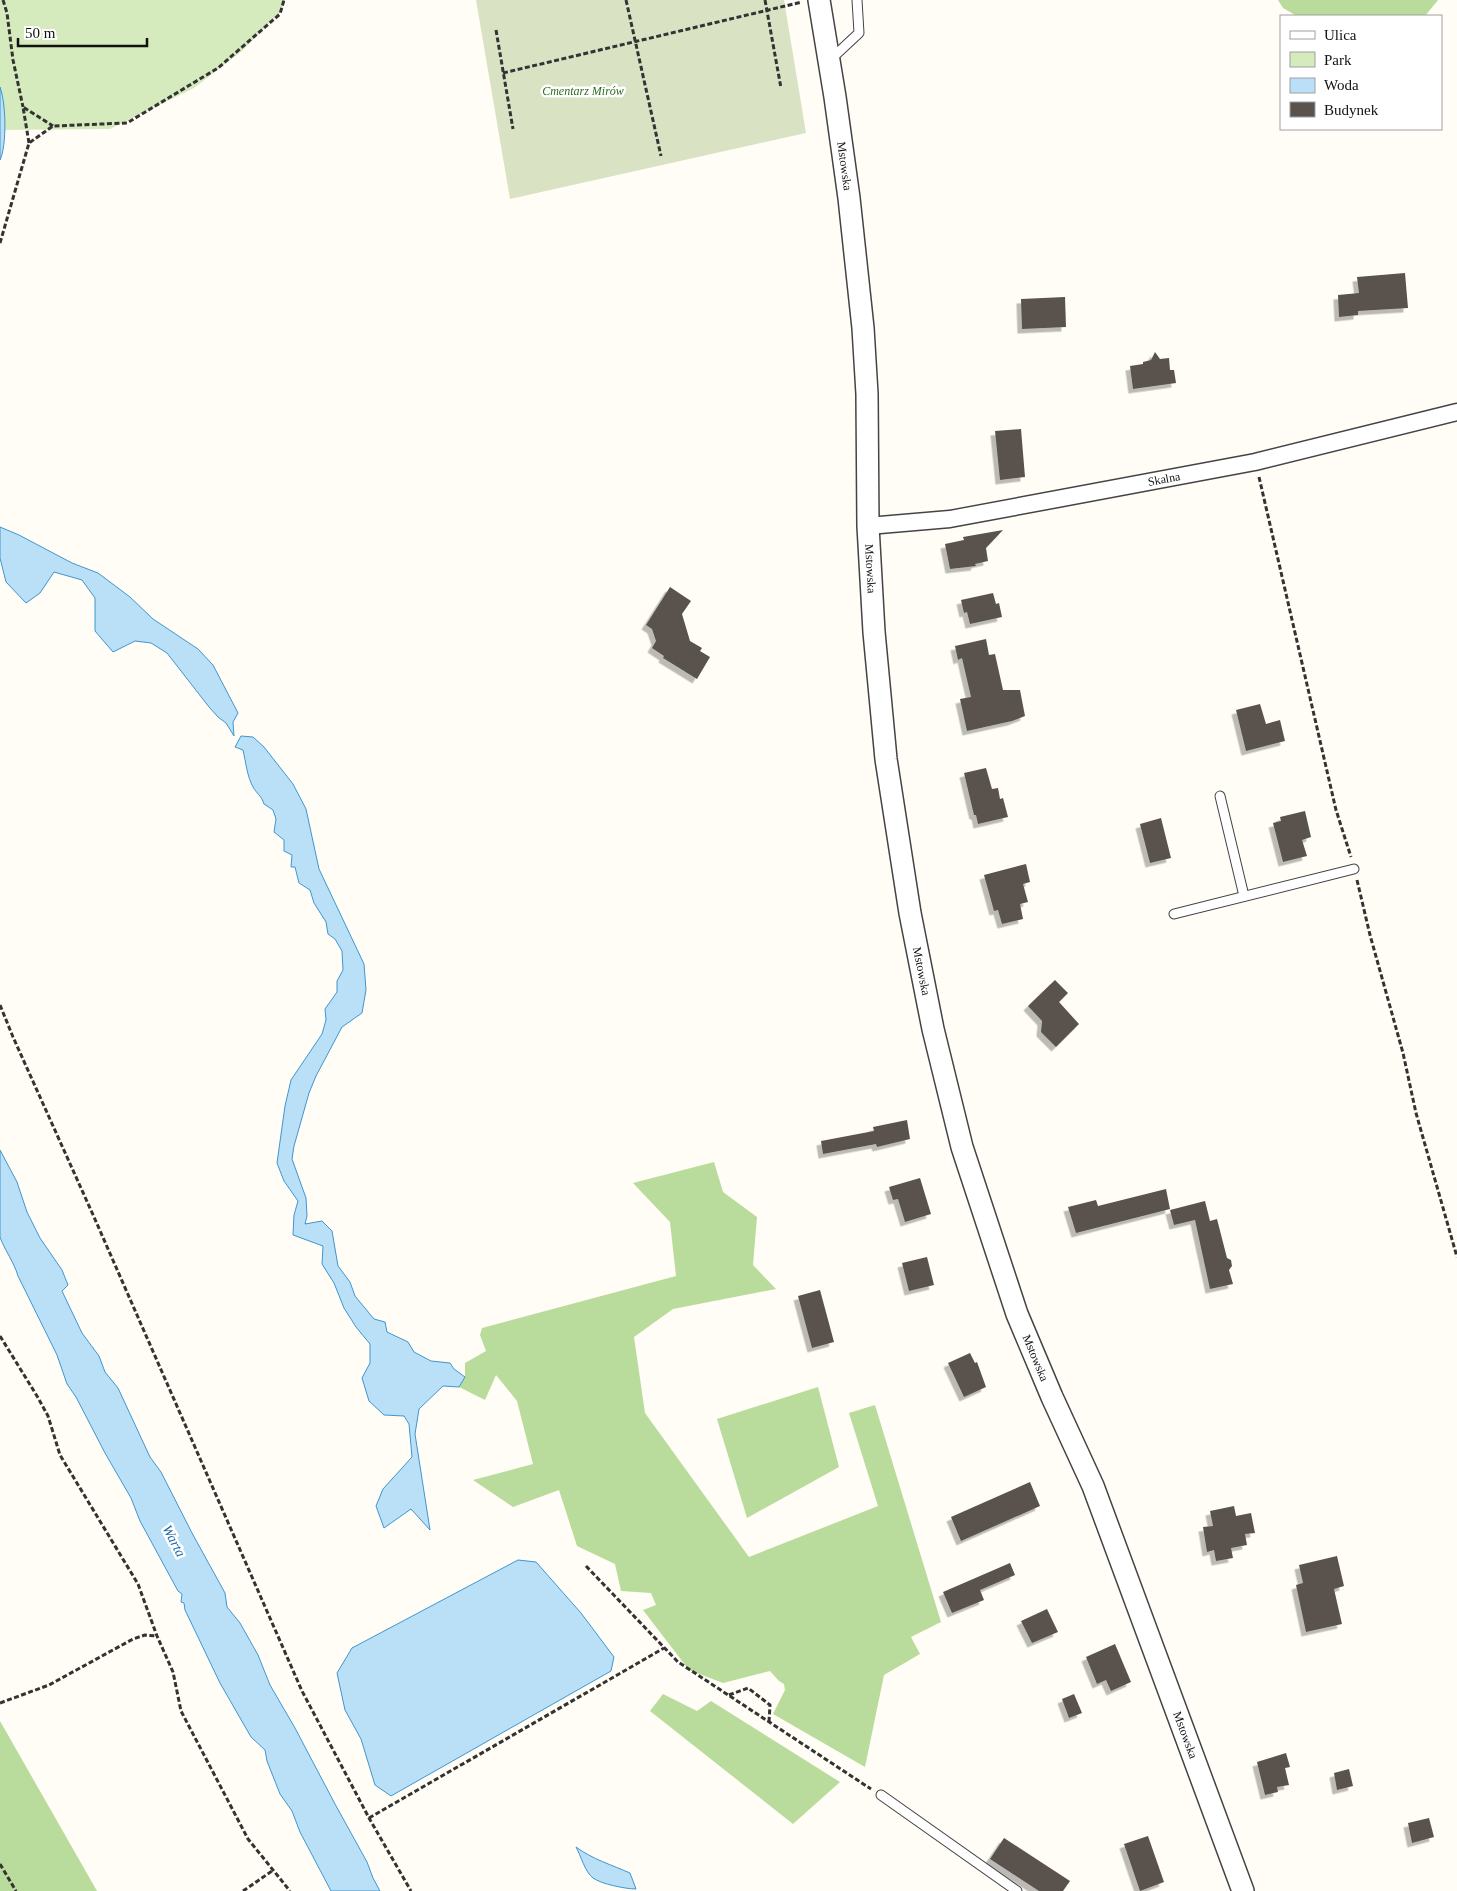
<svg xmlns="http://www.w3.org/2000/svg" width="1457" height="1891" font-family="Georgia,serif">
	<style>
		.green { fill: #d5ebbd }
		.forest { fill: #b9dc9c }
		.cemetery { fill: #d9e3c4 }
		.water { fill: #b9e0f7; stroke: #3f96cf }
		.building { fill: #5a524d; filter: url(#shadow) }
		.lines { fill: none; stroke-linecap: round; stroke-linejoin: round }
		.service-casing { stroke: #444; stroke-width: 11 }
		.minor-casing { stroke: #444; stroke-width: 19 }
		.tertiary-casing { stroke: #444; stroke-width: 24 }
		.path { stroke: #333; stroke-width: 3; stroke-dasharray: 5 2.5; stroke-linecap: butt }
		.service { stroke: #fff; stroke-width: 9 }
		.minor { stroke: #fff; stroke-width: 16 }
		.tertiary { stroke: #fff; stroke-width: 21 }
		.labels { text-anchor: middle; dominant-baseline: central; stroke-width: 5; stroke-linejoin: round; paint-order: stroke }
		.park-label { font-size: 12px; font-style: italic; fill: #2f6b1f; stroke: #fff }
		.street-label { font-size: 12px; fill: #111; stroke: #fff }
		.water-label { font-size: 14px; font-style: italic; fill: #1768a6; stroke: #fff }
	</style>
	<defs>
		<filter id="shadow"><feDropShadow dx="-4.5" dy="4.5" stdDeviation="0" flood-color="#0004"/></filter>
	</defs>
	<rect width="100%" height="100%" fill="#fffdf5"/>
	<!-- green -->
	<path class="green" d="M0 0H285L282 10 242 51 194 88 110 129 0 130Z"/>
	<!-- forest -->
	<g class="forest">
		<path d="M1278 0H1438L1425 16H1297L1283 8Z"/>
		<path d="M714 1162 723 1192 757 1217 753 1265 776 1289 673 1309 634 1337 645 1413 749 1557 878 1506 849 1413 875 1405 941 1622 911 1637 920 1654 884 1675 865 1767 773 1714 785 1690 784 1684 779 1681 770 1671 723 1683 689 1670 643 1610 656 1605 651 1593 621 1591 615 1564 577 1546 559 1490 513 1507 473 1480 533 1464 517 1401 496 1375 485 1400 459 1387 465 1377V1363L486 1351 480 1335 482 1328 676 1276 670 1222 633 1183Z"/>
		<path d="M818 1387 839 1467 747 1518 717 1419Z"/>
		<path d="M663 1694 697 1711 711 1701 840 1782 793 1824 650 1711Z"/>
		<path d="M0 1721 97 1891H0Z"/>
	</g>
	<!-- cemetery -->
	<path class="cemetery" d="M476 0H784L806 133 510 199Z"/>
	<!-- water -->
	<g class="water">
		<path d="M0 87C6 103 7 145 0 160Z"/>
		<path d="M0 527 19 535 72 563 98 573 130 597 153 619 198 649 213 665 238 713 233 722 234 736 226 723 218 717 209 707 167 653 151 643 135 641 113 652 95 631V598L82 580 54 572 40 593 26 603 6 582 0 558Z"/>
		<path d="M241 736 253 737 264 747 293 784 306 809 319 869 364 964 366 990 362 1013 342 1027 316 1076 309 1093 294 1146 292 1159 306 1198 307 1216 305 1224 322 1221 332 1231 338 1266 350 1282 355 1296 374 1319 385 1322 387 1332 408 1342 414 1352 431 1361 450 1363 454 1369 465 1377 459 1387 443 1386 419 1409 415 1434 430 1530 411 1509 384 1528 376 1506 383 1489 412 1457 409 1424 404 1416 384 1415 369 1401 362 1378 370 1363V1344L356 1327 344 1308 334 1283 322 1264 323 1246 293 1235 294 1215 298 1201 284 1181 277 1163 285 1106 291 1080 322 1034 326 1020 325 1009 337 992V981L343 970 342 951 335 939 328 934 326 922 314 903 310 890 299 883 295 867H291L292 855 284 851V840L274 832 276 819 273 810 264 804C261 795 257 794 253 787 247 776 246 763 243 750L235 747Z"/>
		<path d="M0 1150 17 1182 27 1212 40 1238 62 1270 68 1285 62 1291 82 1333 99 1356 105 1372 118 1388 150 1457 161 1472 192 1533 225 1593 227 1607 240 1623 258 1655 270 1685 295 1728 335 1804 367 1862 373 1878 380 1891H331L300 1832 292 1811 280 1794 267 1761 265 1750 251 1737 220 1683 185 1610 184 1603 181 1602 182 1594 178 1591 140 1521 131 1498 105 1453 76 1397 67 1384 57 1355 18 1276C14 1262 5 1251 0 1237Z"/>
		<path d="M518 1560 536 1562 581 1613 614 1657 611 1671 391 1796 375 1785 361 1739 345 1710 337 1673 352 1648Z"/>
		<path d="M576 1847C592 1859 612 1865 630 1873L636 1889C626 1889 601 1884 593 1878 585 1872 581 1856 576 1847Z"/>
	</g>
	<!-- building -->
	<g class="building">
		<path d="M1405 273 1408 308 1358 311V315L1339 317 1338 295 1359 293 1357 277Z"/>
		<path d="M1065 297 1066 327 1022 329 1021 299Z"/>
		<path d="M1155 352 1160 359 1169 358 1170 370H1174L1176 383 1133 389 1130 366 1143 364V362L1151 360Z"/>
		<path d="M1021 429 1025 477 1000 480 995 431Z"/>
		<path d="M1003 530 986 548 988 561 975 564 976 566 950 569 945 544 964 540 963 537Z"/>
		<path d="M670 587 691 601 682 614 690 641 702 648 700 651 710 657 697 679 663 658 664 656 652 648 656 641 652 629 646 625Z"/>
		<path d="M993 593 996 604 999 603 1002 617 970 624 967 612 964 613 961 600Z"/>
		<path d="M986 639 989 655 995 654 1003 690H1020L1025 716 1012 721 967 731 960 699 971 697 962 658 958 660 955 646Z"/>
		<path d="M1260 704 1266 724 1280 720 1285 741 1246 751 1236 710Z"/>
		<path d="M986 768 992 789 998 788 1000 799 1003 798 1008 817 978 824 976 815H974L964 773Z"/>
		<path d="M1305 811 1311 837 1302 840 1307 856 1283 862 1273 823 1281 821 1280 817Z"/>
		<path d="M1161 818 1171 858 1150 863 1140 824Z"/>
		<path d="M1026 864 1030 882 1023 884 1028 902 1020 904 1023 919 1002 924 998 910 994 911 984 875Z"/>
		<path d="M1055 980 1068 993 1059 1002 1079 1024 1056 1047 1041 1032 1042 1021 1028 1006Z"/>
		<path d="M907 1120 910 1139 877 1147 876 1144 823 1154 821 1141 874 1131 873 1127Z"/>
		<path d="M920 1178 931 1214 905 1222 898 1199 893 1200 889 1187Z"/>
		<path d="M1166 1189 1170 1209 1076 1233 1068 1207 1096 1200 1098 1206Z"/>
		<path d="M1205 1201 1210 1221 1217 1219 1227 1258 1231 1260 1232 1266 1229 1270 1233 1284 1210 1289 1195 1220 1174 1225 1170 1210Z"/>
		<path d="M927 1257 934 1285 909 1291 902 1263Z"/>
		<path d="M820 1290 834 1342 812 1348 798 1296Z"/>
		<path d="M970 1353 975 1363 977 1362 986 1387 964 1397 948 1363Z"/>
		<path d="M1030 1482 1040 1506 961 1541 951 1517Z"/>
		<path d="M1234 1506 1236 1516 1251 1513 1255 1533 1245 1534 1247 1545 1231 1548 1233 1558 1216 1561 1214 1550 1207 1552 1203 1527 1213 1526 1210 1511Z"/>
		<path d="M1337 1556 1344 1586 1334 1589 1342 1624 1306 1632 1296 1585 1303 1583 1299 1565Z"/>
		<path d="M1010 1563 1015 1575 980 1590 984 1600 952 1613 943 1592Z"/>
		<path d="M1047 1609 1058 1632 1032 1643 1021 1621Z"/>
		<path d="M1115 1644 1131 1682 1111 1691 1106 1680 1097 1684 1086 1657Z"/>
		<path d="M1074 1694 1082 1713 1069 1718 1062 1699Z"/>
		<path d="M1286 1753 1290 1767 1285 1768 1289 1785 1277 1787 1278 1792 1265 1795 1257 1762Z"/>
		<path d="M1349 1769 1353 1786 1337 1790 1334 1773Z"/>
		<path d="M1429 1818 1434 1837 1412 1843 1408 1823Z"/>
		<path d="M1148 1836 1164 1882 1140 1891 1124 1844Z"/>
		<path d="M1004 1838 1070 1881 1063 1891H1039L990 1859Z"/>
	</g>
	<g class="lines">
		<!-- service casing -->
		<g class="service-casing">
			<g id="service">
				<path d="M830 60 859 33 857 0"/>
				<path d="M1220 796 1244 896"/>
				<path d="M1174 914 1354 869"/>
				<path d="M881 1795 1017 1891"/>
			</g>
		</g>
		<!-- minor casing -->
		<g class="minor-casing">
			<g id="minor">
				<path id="s1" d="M868 526 950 519 1255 462 1457 412"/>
			</g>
		</g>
		<!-- tertiary casing -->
		<g class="tertiary-casing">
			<g id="tertiary">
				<path id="s2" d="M819 0 835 97 849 198 863 328 867 394 868 526 874 632 886 759 910 913 933 1029 962 1147 1017 1314 1052 1397 1093 1486 1243 1891"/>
			</g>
		</g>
		<!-- path -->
		<g class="path">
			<path d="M3 0 7 13 13 60 23 107"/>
			<path d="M626 0 661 156"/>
			<path d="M765 0 781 88"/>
			<path d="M496 30 513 129"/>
			<path d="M503 73 802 2"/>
			<path d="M29 143 23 107 53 126"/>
			<path d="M0 243 29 143 53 126 127 123 218 68 280 14 284 0"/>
			<path d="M1259 477 1336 810 1351 857"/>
			<path d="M1357 880 1370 935 1403 1053 1416 1113 1457 1257"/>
			<path d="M0 1005 13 1037 94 1217 302 1691 369 1818 411 1891"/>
			<path d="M0 1336 37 1396 48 1416 60 1455 138 1584 157 1636 173 1672 181 1711 248 1839 290 1891"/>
			<path d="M586 1566 678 1662 871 1789"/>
			<path d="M729 1695 748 1688 770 1705 769 1722"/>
			<path d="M0 1703 49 1685 133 1639 145 1635 156 1636"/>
			<path d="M369 1818 664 1648"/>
			<path d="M0 1864 16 1891"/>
			<path d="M243 1891 272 1871"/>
		</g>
		<!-- service -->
		<use href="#service" class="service"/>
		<!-- minor -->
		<use href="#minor" class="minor"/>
		<!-- tertiary -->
		<use href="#tertiary" class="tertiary"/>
	</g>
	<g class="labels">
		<!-- park labels -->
		<g class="park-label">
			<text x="583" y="91">Cmentarz Mirów</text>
		</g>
		<!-- street labels -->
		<g class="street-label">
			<text stroke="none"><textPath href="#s2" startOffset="168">Mstowska</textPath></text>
			<text stroke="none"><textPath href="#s1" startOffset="300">Skalna</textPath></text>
			<text stroke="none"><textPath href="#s2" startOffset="572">Mstowska</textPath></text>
			<text stroke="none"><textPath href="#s2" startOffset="978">Mstowska</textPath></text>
			<text stroke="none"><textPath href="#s2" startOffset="1382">Mstowska</textPath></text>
			<text stroke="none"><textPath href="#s2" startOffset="1788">Mstowska</textPath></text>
		</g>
		<!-- water labels -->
		<g class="water-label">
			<text transform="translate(174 1541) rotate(63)">Warta</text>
		</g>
	</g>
	<!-- legend -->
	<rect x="1280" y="15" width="162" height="115" fill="#ffffff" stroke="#a0a0a0"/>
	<rect x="1290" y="31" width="25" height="8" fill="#ffffff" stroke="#a0a0a0"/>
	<text x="1324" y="40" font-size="15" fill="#111111">Ulica</text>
	<rect x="1290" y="52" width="25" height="15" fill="#d5ebbd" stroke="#a0a0a0"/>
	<text x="1324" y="65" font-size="15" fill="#111111">Park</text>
	<rect x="1290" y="78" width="25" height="15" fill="#b9e0f7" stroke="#a0a0a0"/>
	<text x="1324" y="90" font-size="15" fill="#111111">Woda</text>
	<rect x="1290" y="102" width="25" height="15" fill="#5a524d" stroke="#a0a0a0"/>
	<text x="1324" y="115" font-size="15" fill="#111111">Budynek</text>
	<!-- scale -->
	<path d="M18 38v8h129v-8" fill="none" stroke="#111111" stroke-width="2.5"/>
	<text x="25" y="38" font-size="15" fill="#111111" stroke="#ffffff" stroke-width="4" paint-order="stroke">50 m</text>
</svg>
